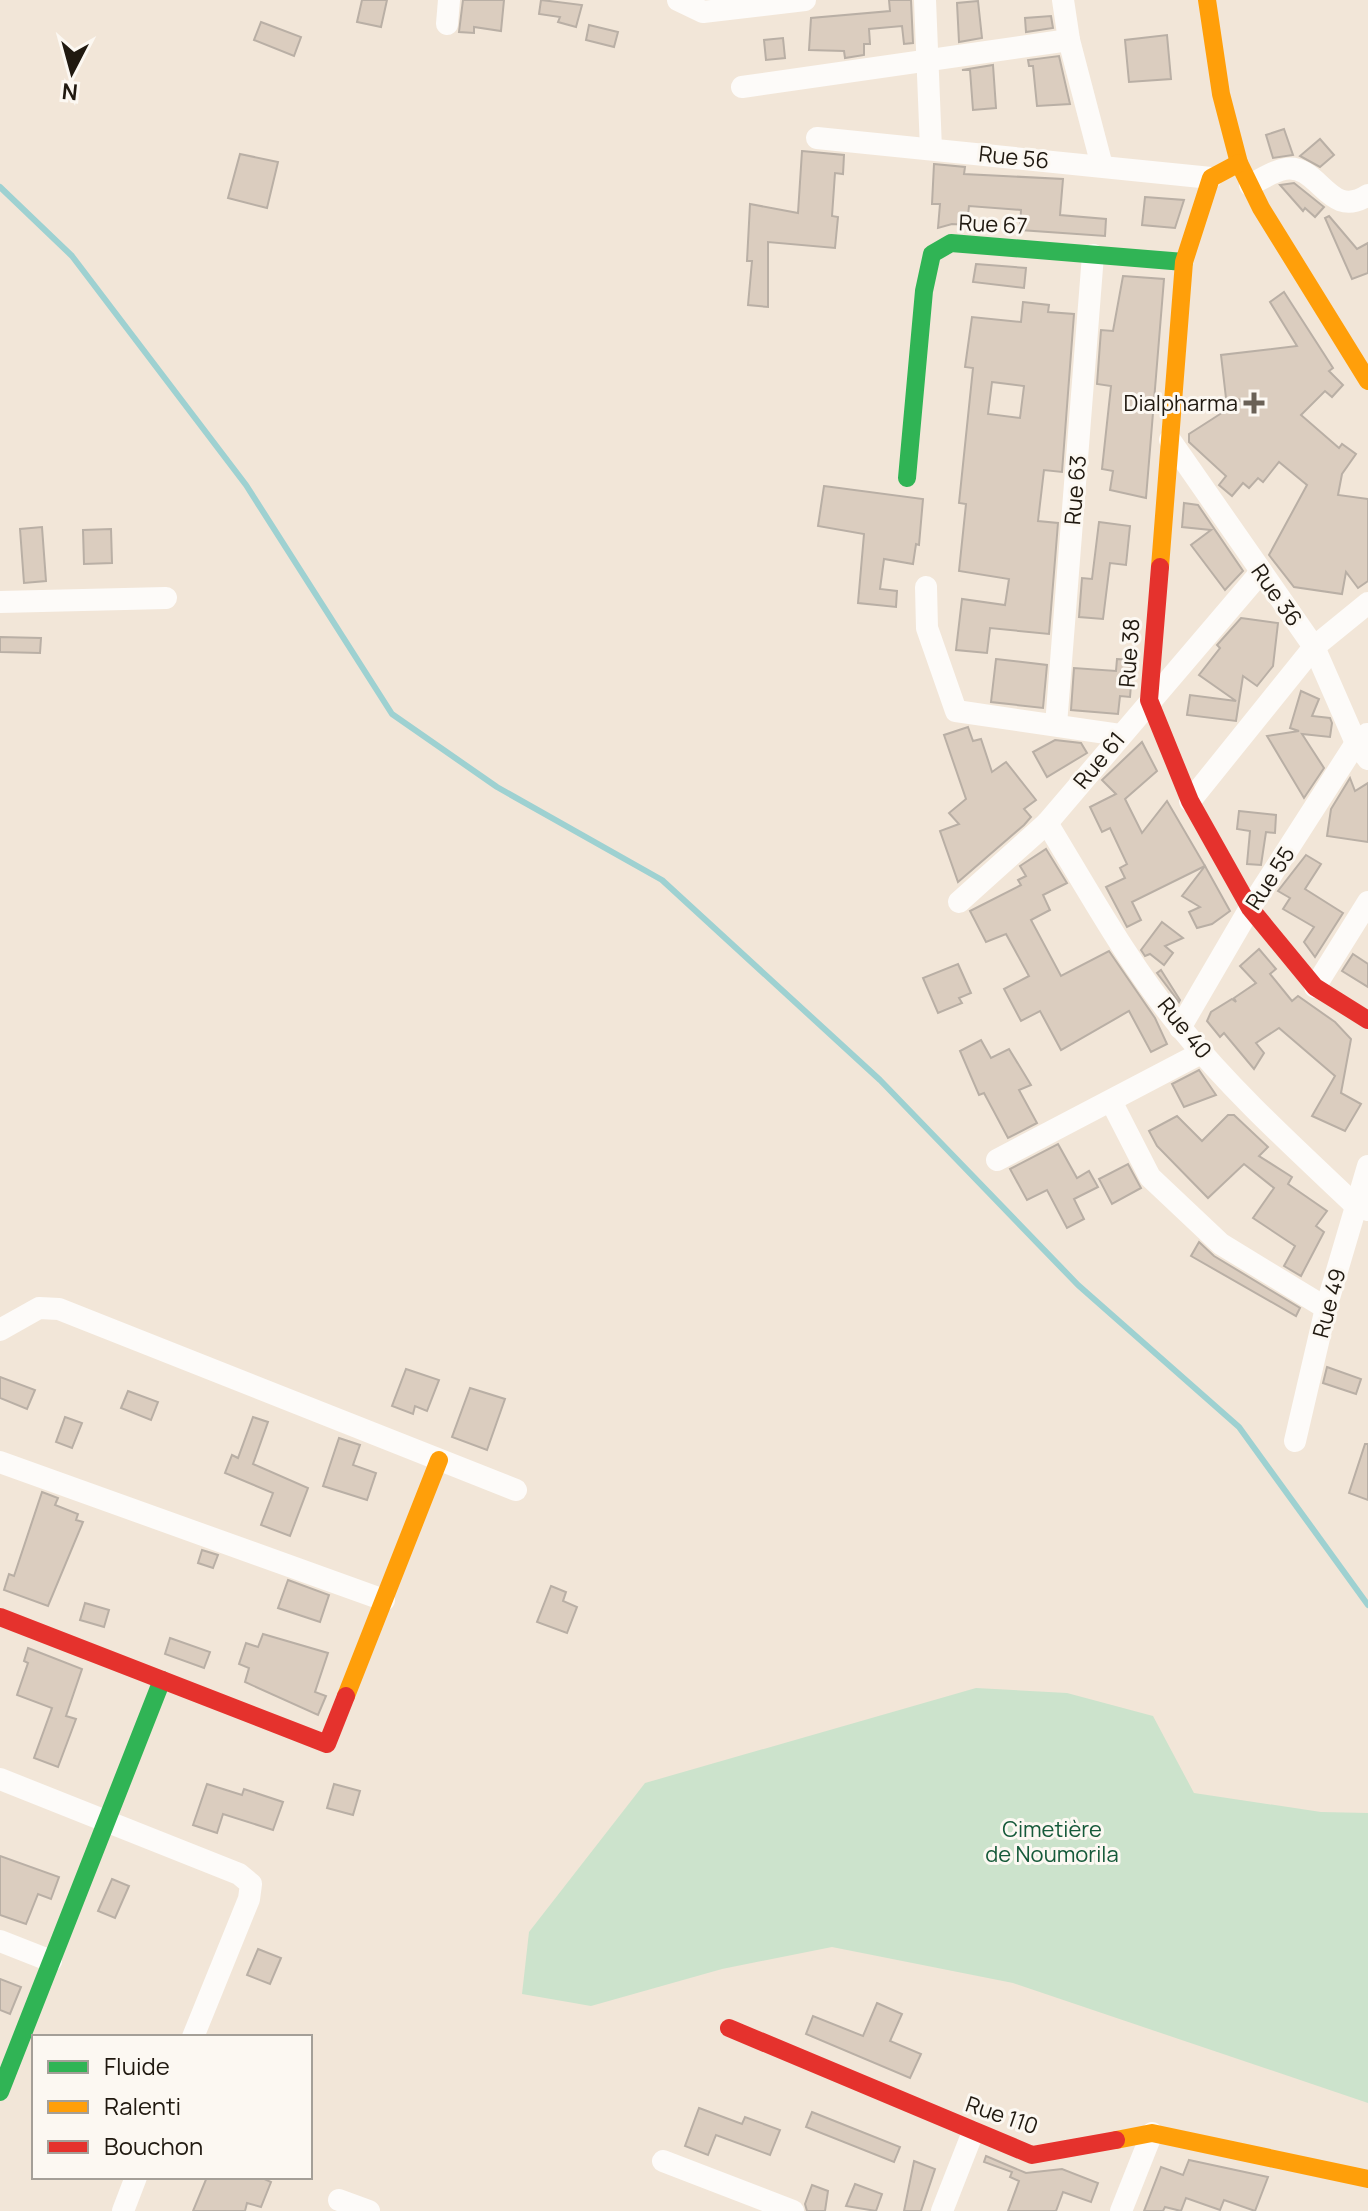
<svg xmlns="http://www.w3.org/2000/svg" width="1368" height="2211" font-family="Manrope,sans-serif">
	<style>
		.green { fill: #cce3cc }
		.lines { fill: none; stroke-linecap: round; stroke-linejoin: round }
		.stream { stroke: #9ed1d1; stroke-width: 6 }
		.building { fill: #dbcdbf; stroke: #b9afa5; stroke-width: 2; fill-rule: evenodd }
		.street { stroke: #fdfbf9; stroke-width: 22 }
		.fast { stroke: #30b455; stroke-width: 18 }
		.slow { stroke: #ff9f0a; stroke-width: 18 }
		.jam { stroke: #e5322d; stroke-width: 18 }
		.poi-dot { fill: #6a6156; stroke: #fcf8f2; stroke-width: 3 }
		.labels { text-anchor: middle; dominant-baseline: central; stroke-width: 6; stroke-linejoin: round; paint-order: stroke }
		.street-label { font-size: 22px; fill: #201910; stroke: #fcf8f2 }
		.poi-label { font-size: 22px; fill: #201910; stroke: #fcf8f2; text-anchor: end }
		.park-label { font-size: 22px; fill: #165a3a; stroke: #fcf8f2 }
	</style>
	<rect width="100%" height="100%" fill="#f2e6d8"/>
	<!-- green -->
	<path class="green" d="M976 1688 1067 1693 1153 1716 1194 1793 1321 1812 1368 1813V2103L1013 1983 832 1947 722 1969 591 2006 522 1994 529 1932 645 1783Z"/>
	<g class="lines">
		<!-- stream -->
		<path class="stream" d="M0 187 72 256 246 485 392 714 497 787 662 880 880 1080 1078 1285 1239 1427 1368 1605"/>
	</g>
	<!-- building -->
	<g class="building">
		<path d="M362 0H387L381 27 357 22Z"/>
		<path d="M463 0H504L501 31 474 27V33L459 32Z"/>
		<path d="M541 0 582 5 576 27 558 22 560 17 539 14Z"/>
		<path d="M889 0H911L913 43 904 44 902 26 869 29 870 44H864V55L845 58 844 51 809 50 811 18 890 11Z"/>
		<path d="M978 1 982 38 959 42 957 3Z"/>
		<path d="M1051 16 1053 28 1026 32 1025 18Z"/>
		<path d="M261 22 301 37 294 56 254 40Z"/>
		<path d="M589 25 618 32 614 47 586 40Z"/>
		<path d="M1167 35 1171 79 1129 82 1125 40Z"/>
		<path d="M783 38 785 58 766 60 764 40Z"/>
		<path d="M1059 56 1070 104 1037 106 1033 66H1029L1028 60Z"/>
		<path d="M993 65 996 108 973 110 970 70H962Z"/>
		<path d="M1284 129 1293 155 1273 158 1266 135Z"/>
		<path d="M1320 139 1334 155 1320 167 1300 156Z"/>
		<path d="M802 151 844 155 843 174 835 173 832 216 838 217 835 248 768 242V307L748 305 752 261H747L750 204 798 213Z"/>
		<path d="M240 154 278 162 267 208 228 198Z"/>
		<path d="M934 164 965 167 964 174 1063 179 1060 215 1106 219 1105 236 1020 230 1021 210 969 206 967 225 952 224 938 228 940 204H932Z"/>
		<path d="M1294 183 1324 207 1315 217 1305 208 1303 211 1280 185Z"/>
		<path d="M1145 197 1184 200 1175 228 1142 225Z"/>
		<path d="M1329 216 1357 249 1368 243V273L1352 279 1325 218Z"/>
		<path d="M976 264 1026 268 1024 288 973 282Z"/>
		<path d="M1123 276 1164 279 1146 498 1110 490 1113 471 1102 469 1111 386 1097 384 1101 330 1113 331Z"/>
		<path d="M1284 292 1333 368 1329 371 1343 385 1332 397 1325 391 1301 415 1339 448 1342 444 1356 454 1342 474 1338 495 1368 499V581L1358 588 1346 572 1342 594 1294 587 1269 555 1307 485 1279 462 1263 482 1258 478 1249 488 1243 483 1232 496 1219 485 1226 476 1189 442V434L1242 400 1226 398 1221 355 1297 346 1270 302Z"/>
		<path d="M1023 302 1049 305 1048 312 1074 314 1062 472 1044 470 1038 521 1058 523 1049 634 990 628 987 653 956 650 962 599 1005 605 1009 579 959 571 966 504 959 503 973 368 965 367 972 317 1021 322ZM992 382 1024 386 1020 418 988 414Z"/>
		<path d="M824 486 923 499 919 545 916 544 913 564 884 559 880 589 897 591 896 607 858 603 864 534 818 526Z"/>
		<path d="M1184 503 1198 505 1243 571 1225 590 1191 545 1211 530 1182 527Z"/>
		<path d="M1099 522 1130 526 1126 565 1110 563 1103 619 1079 617 1082 578 1092 579Z"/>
		<path d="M42 527 46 581 24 583 20 529Z"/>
		<path d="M111 529 112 563 84 564 83 530Z"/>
		<path d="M1241 618 1278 623 1273 666 1257 686 1243 676 1236 721 1187 715 1190 695 1236 701 1199 675 1220 648 1217 645Z"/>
		<path d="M0 637 41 638 40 653 0 652Z"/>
		<path d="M996 659 1047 665 1043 708 991 702Z"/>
		<path d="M1117 659 1133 660 1130 697 1120 696 1118 714 1071 710 1074 668 1116 671Z"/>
		<path d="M1301 691 1319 699 1312 716 1330 718 1332 723 1330 737 1302 734 1324 768 1304 798 1267 736 1299 731 1290 728Z"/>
		<path d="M968 727 973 741 981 739 992 772 1006 762 1036 800 1024 809 1031 817 1024 825 958 882 940 831 959 824 949 813 966 799 944 735Z"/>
		<path d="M1055 740 1081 743 1087 753 1047 777 1033 752Z"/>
		<path d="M1142 742 1157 771 1125 799 1142 833 1167 801 1205 866 1132 902 1141 920 1127 927 1106 887 1125 878 1120 868 1127 864 1110 828 1102 832 1090 807 1116 794 1102 780Z"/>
		<path d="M1350 778 1355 791 1368 783V842L1327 836 1331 809Z"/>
		<path d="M1239 811 1276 815 1275 833 1266 832 1261 865 1247 864 1250 831 1237 829Z"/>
		<path d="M1046 849 1067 883 1043 895 1050 910 1031 920 1061 976 1109 951 1155 1018 1167 1044 1151 1052 1129 1011 1061 1050 1040 1011 1021 1021 1004 989 1029 976 1006 934 986 942 970 911 1021 885 1018 880 1026 876 1020 866Z"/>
		<path d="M1306 855 1321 864 1305 889 1343 913 1315 957 1304 942 1314 927 1283 909 1290 898 1278 891Z"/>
		<path d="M1205 866 1230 911 1212 924 1197 928 1189 912 1200 907 1182 896Z"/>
		<path d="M1162 922 1183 938 1165 946 1173 953 1164 965 1150 954 1145 956 1141 950Z"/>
		<path d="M1259 949 1276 969 1270 974 1292 1001 1298 996 1335 1022 1351 1039 1341 1093 1361 1104 1345 1131 1312 1116 1335 1076 1279 1028 1256 1043 1264 1053 1254 1069 1224 1033 1220 1037 1207 1021 1211 1012 1232 999 1236 1002 1234 998 1256 983 1240 966Z"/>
		<path d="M1353 954 1368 964V987L1342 971Z"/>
		<path d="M958 964 971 993 959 998 962 1003 938 1013 923 978Z"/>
		<path d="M1161 970 1180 1000 1179 1002 1157 973Z"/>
		<path d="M981 1040 991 1058 1009 1049 1031 1085 1019 1090 1037 1123 1008 1138 984 1093 979 1095 960 1051Z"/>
		<path d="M1199 1070 1216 1095 1184 1107 1172 1084Z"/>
		<path d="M1228 1115H1234L1268 1147 1259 1156 1292 1177 1288 1184 1327 1211 1316 1226 1324 1232 1301 1276 1284 1266 1295 1246 1253 1218 1274 1188 1244 1164 1208 1198 1157 1146 1149 1131 1177 1116 1202 1141Z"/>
		<path d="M1058 1144 1077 1178 1089 1171 1098 1187 1074 1199 1084 1219 1067 1228 1047 1190 1027 1200 1010 1169Z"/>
		<path d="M1128 1164 1141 1188 1112 1204 1099 1179Z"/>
		<path d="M1199 1242 1214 1256 1300 1308 1296 1316 1191 1256Z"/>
		<path d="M1327 1367 1361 1379 1356 1394 1323 1383Z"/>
		<path d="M406 1369 439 1380 427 1411 415 1406 413 1414 392 1406Z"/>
		<path d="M0 1377 35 1390 27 1409 0 1398Z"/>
		<path d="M470 1388 505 1399 487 1450 452 1437Z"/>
		<path d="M128 1391 158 1402 151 1420 121 1408Z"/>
		<path d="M65 1417 82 1423 72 1448 56 1442Z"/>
		<path d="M253 1417 268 1422 253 1464 308 1488 290 1536 261 1525 273 1493 225 1473 232 1455 238 1458Z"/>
		<path d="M339 1438 360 1445 353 1465 376 1473 367 1500 323 1486Z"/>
		<path d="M1365 1444H1368V1500L1349 1493Z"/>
		<path d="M42 1492 58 1498 55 1505 78 1514 76 1520 83 1522 48 1606 4 1590 9 1574 14 1576Z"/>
		<path d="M202 1550 218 1555 213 1568 198 1563Z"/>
		<path d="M288 1580 329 1595 320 1622 278 1608Z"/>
		<path d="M551 1586 566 1592 563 1601 577 1607 567 1633 537 1622Z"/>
		<path d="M85 1603 109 1610 104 1627 80 1620Z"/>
		<path d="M263 1634 328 1653 315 1692 326 1696 318 1715 245 1682 249 1668 239 1664 246 1643 258 1647Z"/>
		<path d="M170 1638 210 1652 204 1668 165 1654Z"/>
		<path d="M28 1648 82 1669 66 1716 76 1719 58 1767 34 1758 52 1708 17 1695 28 1663 24 1661Z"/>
		<path d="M207 1784 242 1795 244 1789 283 1802 273 1830 223 1814 217 1833 193 1825Z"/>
		<path d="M334 1784 360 1791 353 1815 327 1808Z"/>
		<path d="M0 1856 59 1877 51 1899 38 1894 26 1924 0 1915Z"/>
		<path d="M112 1879 129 1886 115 1918 98 1911Z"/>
		<path d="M258 1949 281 1958 270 1984 247 1975Z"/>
		<path d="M0 1979 21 1987 10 2014 0 2010Z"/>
		<path d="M877 2003 902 2014 890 2041 921 2054 910 2078 806 2034 813 2016 863 2036Z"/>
		<path d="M699 2108 742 2124 745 2117 780 2130 770 2155 716 2135 708 2155 685 2146Z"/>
		<path d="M812 2112 900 2147 894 2162 806 2127Z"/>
		<path d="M986 2156 1026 2173 1062 2169 1098 2183 1091 2202 1063 2192 1056 2211H1008L1019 2181 1010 2177 1012 2172 984 2162Z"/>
		<path d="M1189 2160 1268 2177 1255 2211 1224 2200 1220 2210 1186 2198 1181 2211 1165 2207 1163 2211H1144L1161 2167 1183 2175Z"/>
		<path d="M914 2161 935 2169 921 2211H904Z"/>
		<path d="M207 2177H260L271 2182 261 2207 247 2203 245 2211H193Z"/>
		<path d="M855 2184 882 2194 876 2211 846 2206Z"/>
		<path d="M812 2185 828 2191 825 2211H807L805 2204Z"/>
	</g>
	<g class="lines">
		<!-- street -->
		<g class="street">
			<path d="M678 0 703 12 805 0"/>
			<path d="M925 0 931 149"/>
			<path d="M1063 0 1069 40 1102 166"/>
			<path d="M447 24 449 0"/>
			<path d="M742 87 1069 40"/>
			<path d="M817 138 1211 178"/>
			<path d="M1250 185C1260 180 1273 171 1285 169 1320 163 1328 221 1368 195"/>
			<path d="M1170 440 1314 647 1356 743 1368 759"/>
			<path d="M926 587 927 628 956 711 1120 735"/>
			<path d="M0 602 166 598"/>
			<path d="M1056 725 1093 255"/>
			<path d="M1190 801 1314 647 1368 603"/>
			<path d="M1047 823C1089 892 1129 965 1181 1028 1233 1092 1296 1149 1356 1206L1368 1210"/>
			<path d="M959 902 1047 823 1261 572"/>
			<path d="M1315 987 1368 902"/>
			<path d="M1180 1028 1250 908 1356 743 1367 734"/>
			<path d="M1111 1101 1150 1177 1221 1244 1326 1308"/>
			<path d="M997 1160 1203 1052"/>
			<path d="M0 1330 39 1308 59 1309 516 1490"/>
			<path d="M1295 1441 1326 1308 1368 1166"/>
			<path d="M0 1462 384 1600"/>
			<path d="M0 1779 239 1874 251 1884 249 1899 193 2037"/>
			<path d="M0 1941 51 1961"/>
			<path d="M663 2161 793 2211"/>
			<path d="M339 2200 369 2211"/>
			<path d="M123 2211 136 2177"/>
			<path d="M942 2211 973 2132"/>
			<path d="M1121 2211 1152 2133"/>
		</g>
		<!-- fast -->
		<g class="fast">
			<path d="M907 478 924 291 932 254 951 243 1184 262"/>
			<path d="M0 2092 162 1680"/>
		</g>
		<!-- slow -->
		<g class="slow">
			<path d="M1207 0 1221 94 1239 163 1261 208 1368 381"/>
			<path d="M1160 567 1184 262 1211 178 1239 163"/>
			<path d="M346 1696 439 1460"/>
			<path d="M1116 2140 1152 2133 1368 2179"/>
		</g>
		<!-- jam -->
		<g class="jam">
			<path d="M1160 567 1149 700 1190 801 1250 908 1315 987 1368 1020"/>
			<path d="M0 1617 327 1744 346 1696"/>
			<path d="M729 2028 1032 2155 1116 2140"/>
		</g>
	</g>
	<!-- markers -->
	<path class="poi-dot" d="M1250 391h8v8h8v8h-8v8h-8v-8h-8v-8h8z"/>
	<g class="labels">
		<!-- street labels -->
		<g class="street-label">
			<text transform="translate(1014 157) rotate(6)">Rue 56</text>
			<text transform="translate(993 224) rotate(3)">Rue 67</text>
			<text transform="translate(1075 490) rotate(-85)">Rue 63</text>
			<text transform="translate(1277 595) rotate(55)">Rue 36</text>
			<text transform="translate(1129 653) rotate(-86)">Rue 38</text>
			<text transform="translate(1099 760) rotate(-50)">Rue 61</text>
			<text transform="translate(1270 878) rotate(-57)">Rue 55</text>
			<text transform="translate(1185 1028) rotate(51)">Rue 40</text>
			<text transform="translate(1329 1303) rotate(-75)">Rue 49</text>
			<text transform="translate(1002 2115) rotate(19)">Rue 110</text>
		</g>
		<!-- poi labels -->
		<g class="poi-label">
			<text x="1238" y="403">Dialpharma</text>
		</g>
		<!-- park labels -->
		<g class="park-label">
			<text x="1052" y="1829">Cimetière<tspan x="1052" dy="25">de Noumorila</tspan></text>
		</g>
	</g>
	<!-- legend -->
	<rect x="32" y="2035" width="280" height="144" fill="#fcf8f2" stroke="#a49f98" stroke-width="2"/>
	<rect x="48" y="2061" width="40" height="12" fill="#30b455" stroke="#a49f98" stroke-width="2"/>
	<text x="104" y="2075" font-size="24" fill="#201910">Fluide</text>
	<rect x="48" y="2101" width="40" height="12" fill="#ff9f0a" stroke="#a49f98" stroke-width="2"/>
	<text x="104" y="2115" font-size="24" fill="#201910">Ralenti</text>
	<rect x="48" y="2141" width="40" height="12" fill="#e5322d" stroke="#a49f98" stroke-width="2"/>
	<text x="104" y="2155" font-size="24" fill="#201910">Bouchon</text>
	<!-- north arrow -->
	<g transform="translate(72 72) rotate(186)" stroke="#fcf8f2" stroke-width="6" paint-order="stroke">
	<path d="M0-6L14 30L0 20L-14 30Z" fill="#201910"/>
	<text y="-12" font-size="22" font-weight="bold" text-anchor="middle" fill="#201910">N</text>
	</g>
</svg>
